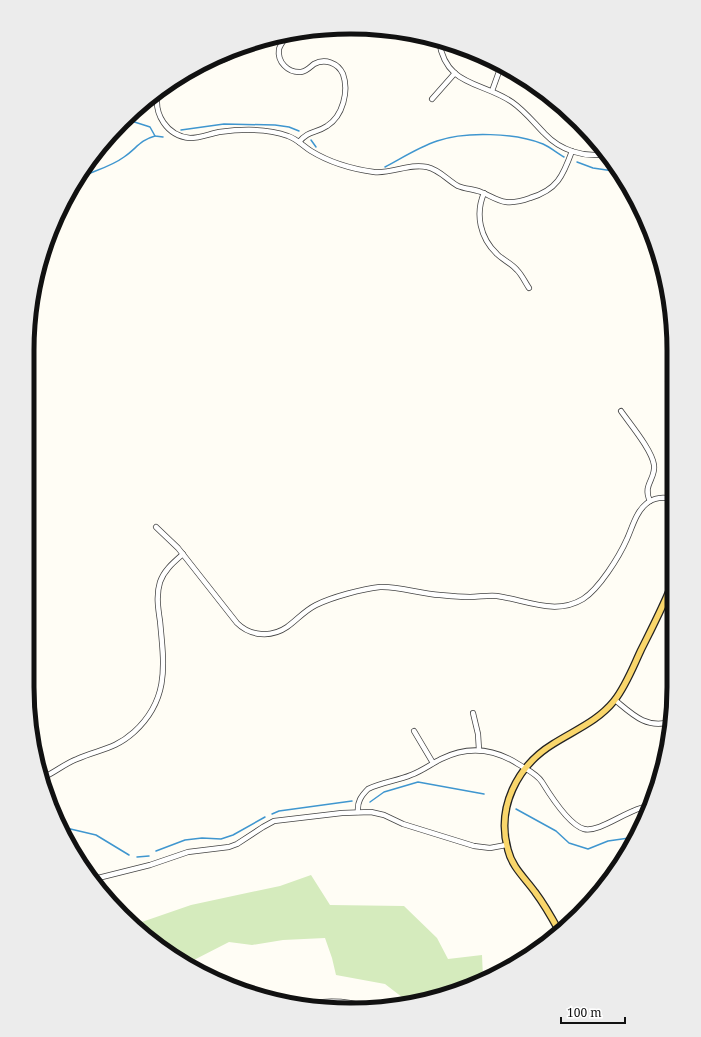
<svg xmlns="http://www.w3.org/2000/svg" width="701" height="1037" font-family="'Noto Serif',serif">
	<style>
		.green { fill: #d5ebbd }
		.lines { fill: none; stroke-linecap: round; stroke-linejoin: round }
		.stream { stroke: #3f96cf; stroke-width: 1.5 }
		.minor-casing { stroke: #444; stroke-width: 6 }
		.major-casing { stroke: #222; stroke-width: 8 }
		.minor { stroke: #fff; stroke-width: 4.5 }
		.major { stroke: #f9d66b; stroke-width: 5.5 }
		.rim { fill: none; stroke: #111; stroke-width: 5 }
	</style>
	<rect width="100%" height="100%" fill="#fffdf5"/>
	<!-- green -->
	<path class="green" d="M311 875 330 905 404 906 437 938 448 959 482 955 483 978 411 1004 385 984 336 975 332 958 325 938 283 940 252 945 229 942 188 963 153 943 136 924 191 905 280 886Z"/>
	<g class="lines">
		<!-- stream -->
		<g class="stream">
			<path d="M125 119 147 126 150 127 155 136 163 137"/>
			<path d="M181 130 224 124 275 125 289 127 299 131"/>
			<path d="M311 140 316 147"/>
			<path d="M577 162 593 168 620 172"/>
			<path d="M385 167C402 158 419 147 437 141 466 131 515 133 543 144 550 147 557 153 564 157"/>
			<path d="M83 176C97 170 112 166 124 157 136 149 140 140 155 136"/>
			<path d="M370 802 384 792 418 782 484 794"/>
			<path d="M516 809 556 831 569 843 588 849 608 841 636 837"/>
			<path d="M272 814 279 811 352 801"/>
			<path d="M62 827 96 835 129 855"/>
			<path d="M156 851 185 840 202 838 221 839 233 835 265 817"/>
			<path d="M137 857 149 856"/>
		</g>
		<!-- minor casing -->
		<g class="minor-casing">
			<g id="minor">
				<path d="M289 33C286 38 281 43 279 49 277 62 288 73 301 72 307 71 310 67 314 64 325 58 338 63 343 74 349 91 343 116 327 126 315 134 309 130 299 142"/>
				<path d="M439 41C446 87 481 81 512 102 525 111 534 123 545 134 560 150 584 158 606 154"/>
				<path d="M203 64C219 62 231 59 243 47"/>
				<path d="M492 91 501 66"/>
				<path d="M158 92C153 114 167 136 190 138 200 138 209 134 219 132 241 129 267 128 288 136 297 139 303 146 311 151 329 162 352 169 374 172 392 174 409 163 427 167 440 170 447 180 458 186 465 189 473 189 481 192 489 195 497 201 506 202 515 203 522 201 530 198 557 190 563 176 572 151"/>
				<path d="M432 99 455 73"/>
				<path d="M484 193C475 214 480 238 497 254 503 260 511 263 517 270 522 275 525 282 529 288"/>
				<path d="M668 382 671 392 674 397"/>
				<path d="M621 411C630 424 652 450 654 465 656 479 642 485 650 501"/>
				<path d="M156 527 178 548 237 623C250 636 271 638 287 627 297 620 304 611 316 605 332 597 362 589 380 587 399 586 420 594 440 595 450 596 460 597 470 597 479 597 488 595 497 596 526 600 555 616 583 599 599 589 619 557 627 539 632 528 636 512 646 504 654 497 663 497 674 499"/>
				<path d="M615 700C632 714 646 729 670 722"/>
				<path d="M473 713 478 734 479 750"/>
				<path d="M414 731 433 763"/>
				<path d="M42 778C54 773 64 764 77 759 99 749 114 750 134 732 170 699 164 664 160 621 158 608 156 595 160 582 164 570 174 562 183 554"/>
				<path d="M358 812C357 802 361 796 368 789 382 782 397 781 411 775 422 771 431 764 441 759 467 746 493 748 518 764 526 769 537 774 542 782 550 795 569 825 584 829 600 833 629 808 649 806"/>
				<path d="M94 879 150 865 188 852 229 847 237 844 263 827 274 821 342 813 371 812 384 815 403 824 474 846 490 848 506 845"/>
				<path d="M557 928 571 922"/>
				<path d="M305 1004C326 1000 346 1000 368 1007"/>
			</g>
		</g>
		<!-- major casing -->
		<g class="major-casing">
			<path id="major" d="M559 931C552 918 544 904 535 892 525 878 512 867 508 850 496 808 517 766 553 744 575 730 598 721 614 701 626 686 633 667 641 650 653 626 665 603 674 579"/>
		</g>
		<!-- minor -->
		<use href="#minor" class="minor"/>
		<!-- major -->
		<use href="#major" class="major"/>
	</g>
	<!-- crop -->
	<path d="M0 0H701V1037H0ZM350 34H351A316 316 0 0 1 667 350V687A316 316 0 0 1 351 1003H350A316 316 0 0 1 34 687V350A316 316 0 0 1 350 34Z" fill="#ececec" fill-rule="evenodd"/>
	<path class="rim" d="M350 34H351A316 316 0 0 1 667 350V687A316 316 0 0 1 351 1003H350A316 316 0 0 1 34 687V350A316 316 0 0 1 350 34Z"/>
	<!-- scale -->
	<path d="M561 1017v6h64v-6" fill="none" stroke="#111111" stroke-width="2"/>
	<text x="567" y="1017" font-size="12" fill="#111111" stroke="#ffffff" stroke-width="3" paint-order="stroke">100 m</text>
</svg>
